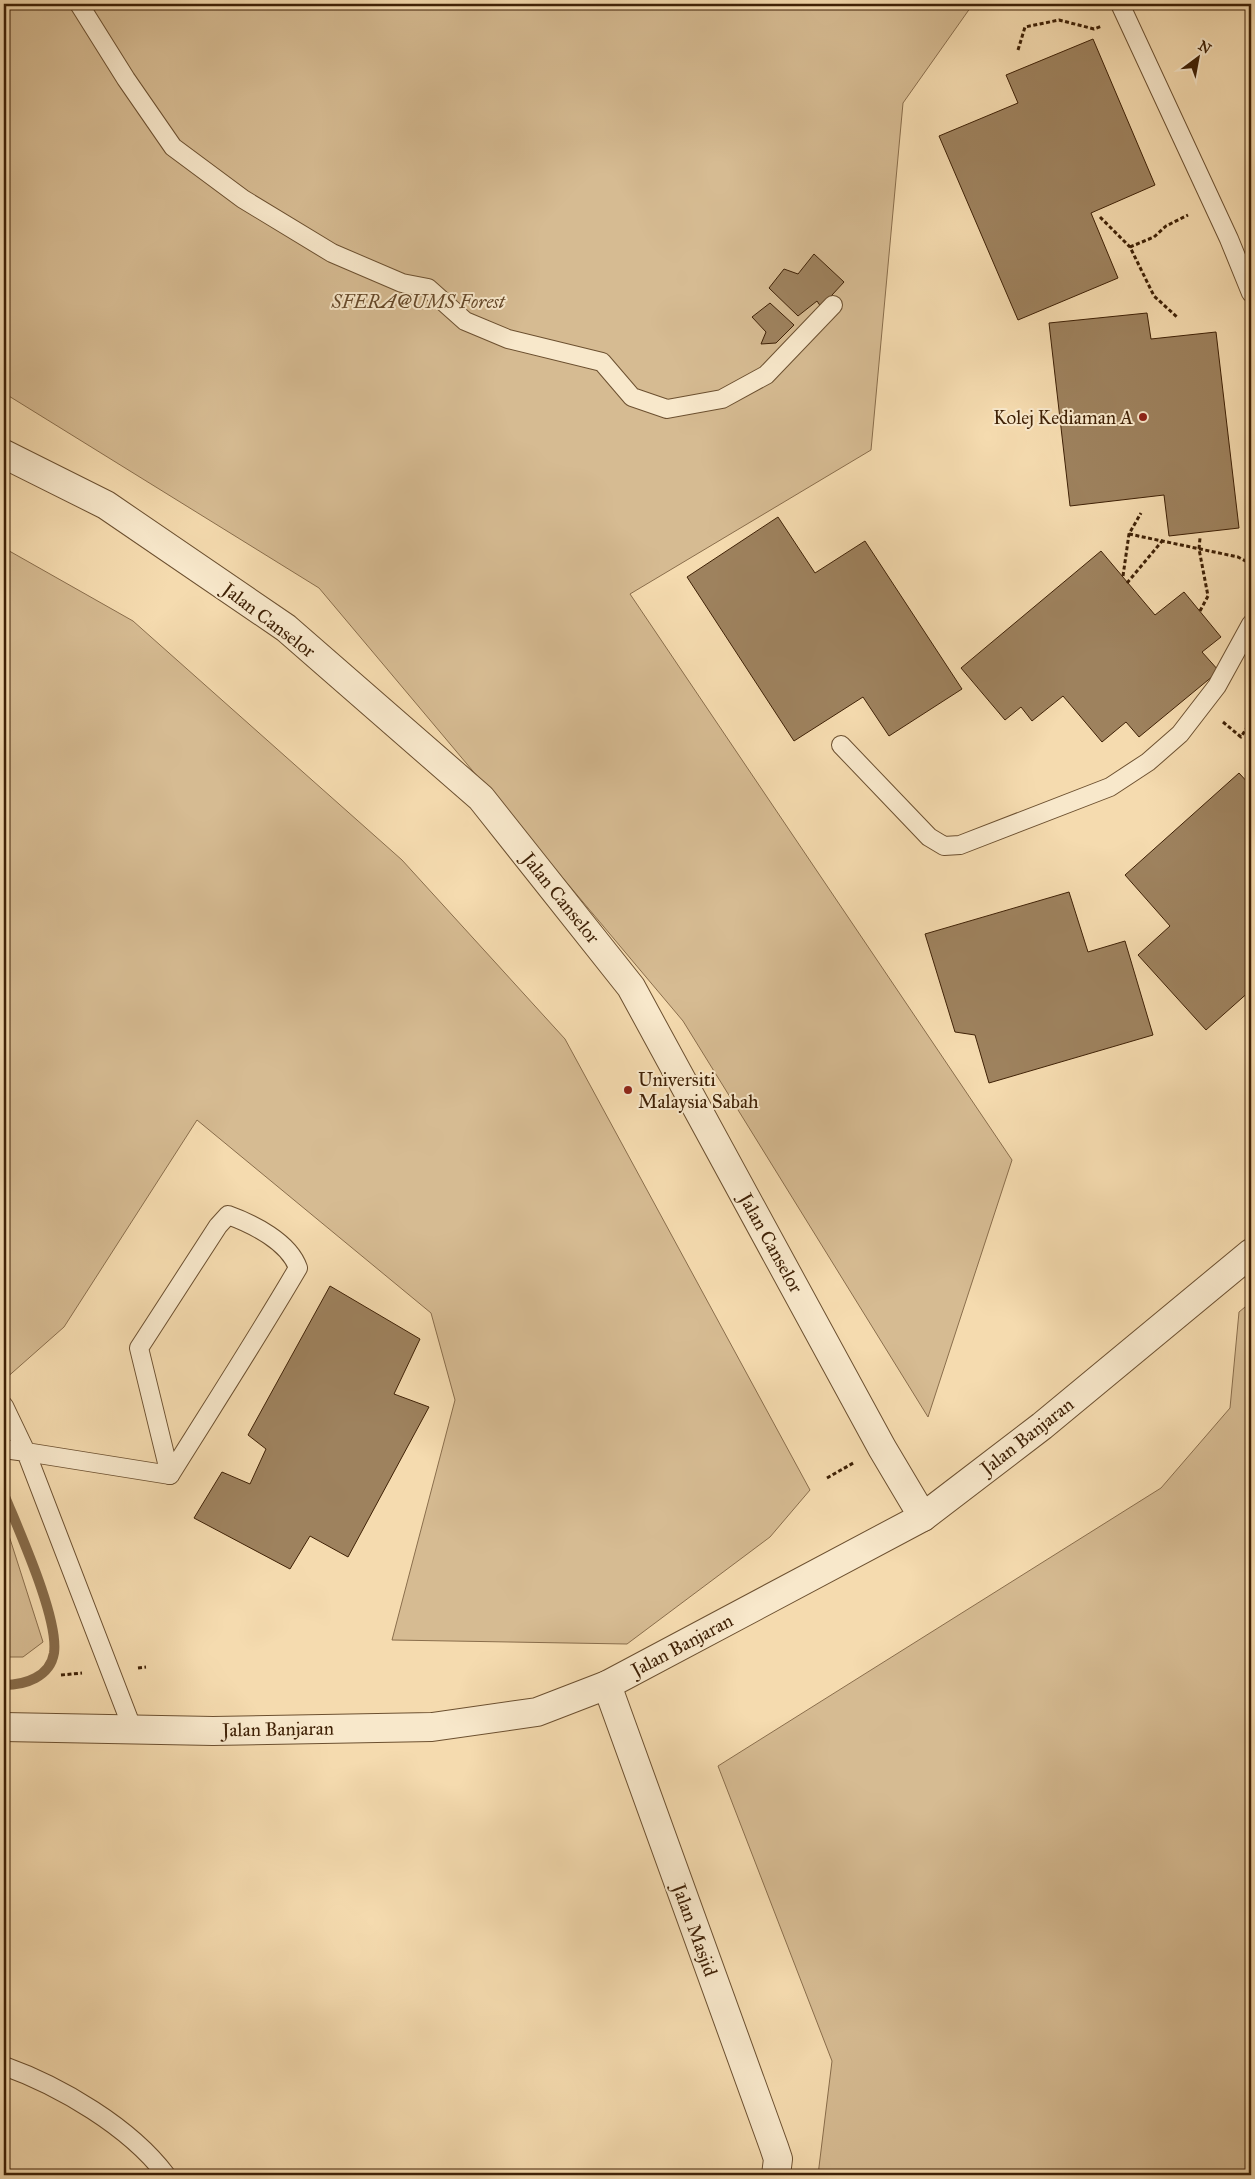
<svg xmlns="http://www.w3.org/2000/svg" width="1255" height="2179" font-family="'IM FELL Great Primer',serif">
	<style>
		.green { fill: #d6bb92; stroke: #8a6e4c }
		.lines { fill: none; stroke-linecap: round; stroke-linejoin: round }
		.stream { stroke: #876b49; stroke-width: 10 }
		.building { fill: #9e825e; stroke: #3f2106 }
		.service-casing { stroke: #6c5030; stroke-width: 20 }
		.minor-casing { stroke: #6c5030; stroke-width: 30 }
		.path { stroke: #3f2106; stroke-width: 3; stroke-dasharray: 4 2.5; stroke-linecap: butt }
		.service { stroke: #f8e8cb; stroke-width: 18 }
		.minor { stroke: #f8e8cb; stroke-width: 28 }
		.poi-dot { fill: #8f2418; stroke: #f8e8cb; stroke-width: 2 }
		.labels { text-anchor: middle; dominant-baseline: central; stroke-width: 4; stroke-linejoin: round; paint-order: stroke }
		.park-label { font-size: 19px; font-style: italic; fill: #654829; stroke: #f8e8cb }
		.poi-label { font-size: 19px; fill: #3f2106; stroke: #f8e8cb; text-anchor: end }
		.street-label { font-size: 19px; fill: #3f2106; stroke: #f8e8cb }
	</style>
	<rect width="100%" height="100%" fill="#f5dbaf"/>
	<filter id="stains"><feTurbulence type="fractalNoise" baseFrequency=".004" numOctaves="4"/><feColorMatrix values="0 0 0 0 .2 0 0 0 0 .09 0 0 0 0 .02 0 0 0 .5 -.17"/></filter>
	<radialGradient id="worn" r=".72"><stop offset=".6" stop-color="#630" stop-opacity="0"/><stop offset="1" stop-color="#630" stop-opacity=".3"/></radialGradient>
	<!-- green -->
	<g class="green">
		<path d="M4 4H973L903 103 871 450 630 594 1012 1160 928 1417 683 1021 319 588 4 393Z"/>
		<path d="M4 548 133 621 402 860 565 1039 810 1490 770 1537 627 1644 392 1640 455 1400 431 1313 197 1120 64 1327 4 1380Z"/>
		<path d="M1251 1302V2175H818L832 2061 718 1766 1161 1488 1230 1408 1239 1312Z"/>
		<path d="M4 1520 43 1642 23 1657H4Z"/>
	</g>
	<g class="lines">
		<!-- stream -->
		<path class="stream" d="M4 1494C18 1529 59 1618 54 1653 50 1677 25 1685 4 1685"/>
	</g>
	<!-- building -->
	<g class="building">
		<path d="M1093 39 1155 185 1091 213 1118 278 1018 320 939 136 1018 103 1006 75Z"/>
		<path d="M814 254 844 282 821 307 817 301 798 316 769 288 784 269 798 274Z"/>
		<path d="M770 303 794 325 776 343 761 344 766 332 752 317Z"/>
		<path d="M1147 313 1151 339 1216 332 1239 528 1169 536 1164 495 1070 506 1049 323Z"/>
		<path d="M778 517 815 573 865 541 962 689 889 736 863 697 794 741 687 577Z"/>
		<path d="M1101 551 1155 615 1184 592 1221 637 1202 652 1219 671 1139 737 1126 722 1102 742 1063 696 1032 721 1021 707 1005 720 961 668Z"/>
		<path d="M1239 773 1251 786V990L1206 1030 1138 955 1170 926 1125 875Z"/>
		<path d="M1069 892 1088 952 1125 941 1153 1035 989 1083 975 1035 955 1032 925 934Z"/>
		<path d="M330 1286 420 1339 394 1394 429 1407 348 1557 310 1536 290 1569 194 1518 222 1472 250 1484 266 1449 248 1435Z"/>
	</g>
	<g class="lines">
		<!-- service casing -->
		<g class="service-casing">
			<g id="service">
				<path d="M79 4 126 79 173 147 243 199 332 253 402 283 428 288 465 321 508 339 602 362 632 397 667 409 722 399 766 375 833 305"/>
				<path d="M1120 4 1229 239 1251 293"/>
				<path d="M841 745 929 837 944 846 960 845 1110 787 1148 762 1180 734 1217 686 1251 624"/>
				<path d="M228 1215C253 1224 289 1242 298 1268 257 1338 213 1406 170 1475L139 1348 218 1226Z"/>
				<path d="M4 1406 26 1452 170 1475"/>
				<path d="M4 1449 26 1452 133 1730"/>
				<path d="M4 2066C60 2086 130 2127 166 2175"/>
			</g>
		</g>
		<!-- minor casing -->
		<g class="minor-casing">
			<g id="minor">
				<path d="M4 454 106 505 286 628 481 798 631 987 882 1448 923 1517"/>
				<path d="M607 1685 774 2147 778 2159 776 2175"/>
				<path d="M4 1727 213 1731 432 1727 537 1712 607 1685 923 1517 1042 1426 1251 1253"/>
			</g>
		</g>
		<!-- path -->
		<g class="path">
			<path d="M1018 50 1025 27 1059 20 1094 29 1102 26"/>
			<path d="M1100 217 1130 247 1154 296 1177 317"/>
			<path d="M1130 247 1154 237 1166 226 1188 215"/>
			<path d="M1129 534 1238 557 1251 564"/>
			<path d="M1123 576 1129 534 1141 513"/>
			<path d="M1127 583 1163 540"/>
			<path d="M1200 611 1208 596 1199 549 1200 538"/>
			<path d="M1223 722 1241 737 1251 721"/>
			<path d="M827 1478 855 1462"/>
			<path d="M138 1668 146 1667"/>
			<path d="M61 1675 82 1673"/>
		</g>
		<!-- service -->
		<use href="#service" class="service"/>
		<!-- minor -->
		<use href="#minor" class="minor"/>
	</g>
	<!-- markers -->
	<g class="poi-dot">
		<circle cx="1143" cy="417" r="5"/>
		<circle cx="628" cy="1090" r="5"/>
	</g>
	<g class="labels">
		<!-- park labels -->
		<g class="park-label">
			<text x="418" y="301">SFERA@UMS Forest</text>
		</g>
		<!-- poi labels -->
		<g class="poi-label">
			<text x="1133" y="417">Kolej Kediaman A</text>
			<text x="638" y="1079" text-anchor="start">Universiti<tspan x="638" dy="22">Malaysia Sabah</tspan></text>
		</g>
		<!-- street labels -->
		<g class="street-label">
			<text transform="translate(269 620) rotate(37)">Jalan Canselor</text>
			<text transform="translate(561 898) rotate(51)">Jalan Canselor</text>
			<text transform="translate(771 1243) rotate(61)">Jalan Canselor</text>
			<text transform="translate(1027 1436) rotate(-38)">Jalan Banjaran</text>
			<text transform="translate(682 1645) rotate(-28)">Jalan Banjaran</text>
			<text transform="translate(278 1729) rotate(-1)">Jalan Banjaran</text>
			<text transform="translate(695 1930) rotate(70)">Jalan Masjid</text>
		</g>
	</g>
	<!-- margin -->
	<rect width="1255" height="2179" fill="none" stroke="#f5dbaf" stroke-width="20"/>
	<rect x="5" y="5" width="1245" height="2169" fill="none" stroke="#3f2106" stroke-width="2.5"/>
	<rect x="10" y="10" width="1235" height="2159" fill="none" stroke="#3f2106"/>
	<!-- north arrow -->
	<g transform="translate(1198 58) rotate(32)" stroke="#f8e8cb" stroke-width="4" paint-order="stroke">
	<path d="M0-4L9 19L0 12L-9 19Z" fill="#3f2106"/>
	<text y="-8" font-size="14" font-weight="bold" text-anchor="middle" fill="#3f2106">N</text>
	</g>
	<rect width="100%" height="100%" filter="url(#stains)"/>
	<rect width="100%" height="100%" fill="url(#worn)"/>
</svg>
